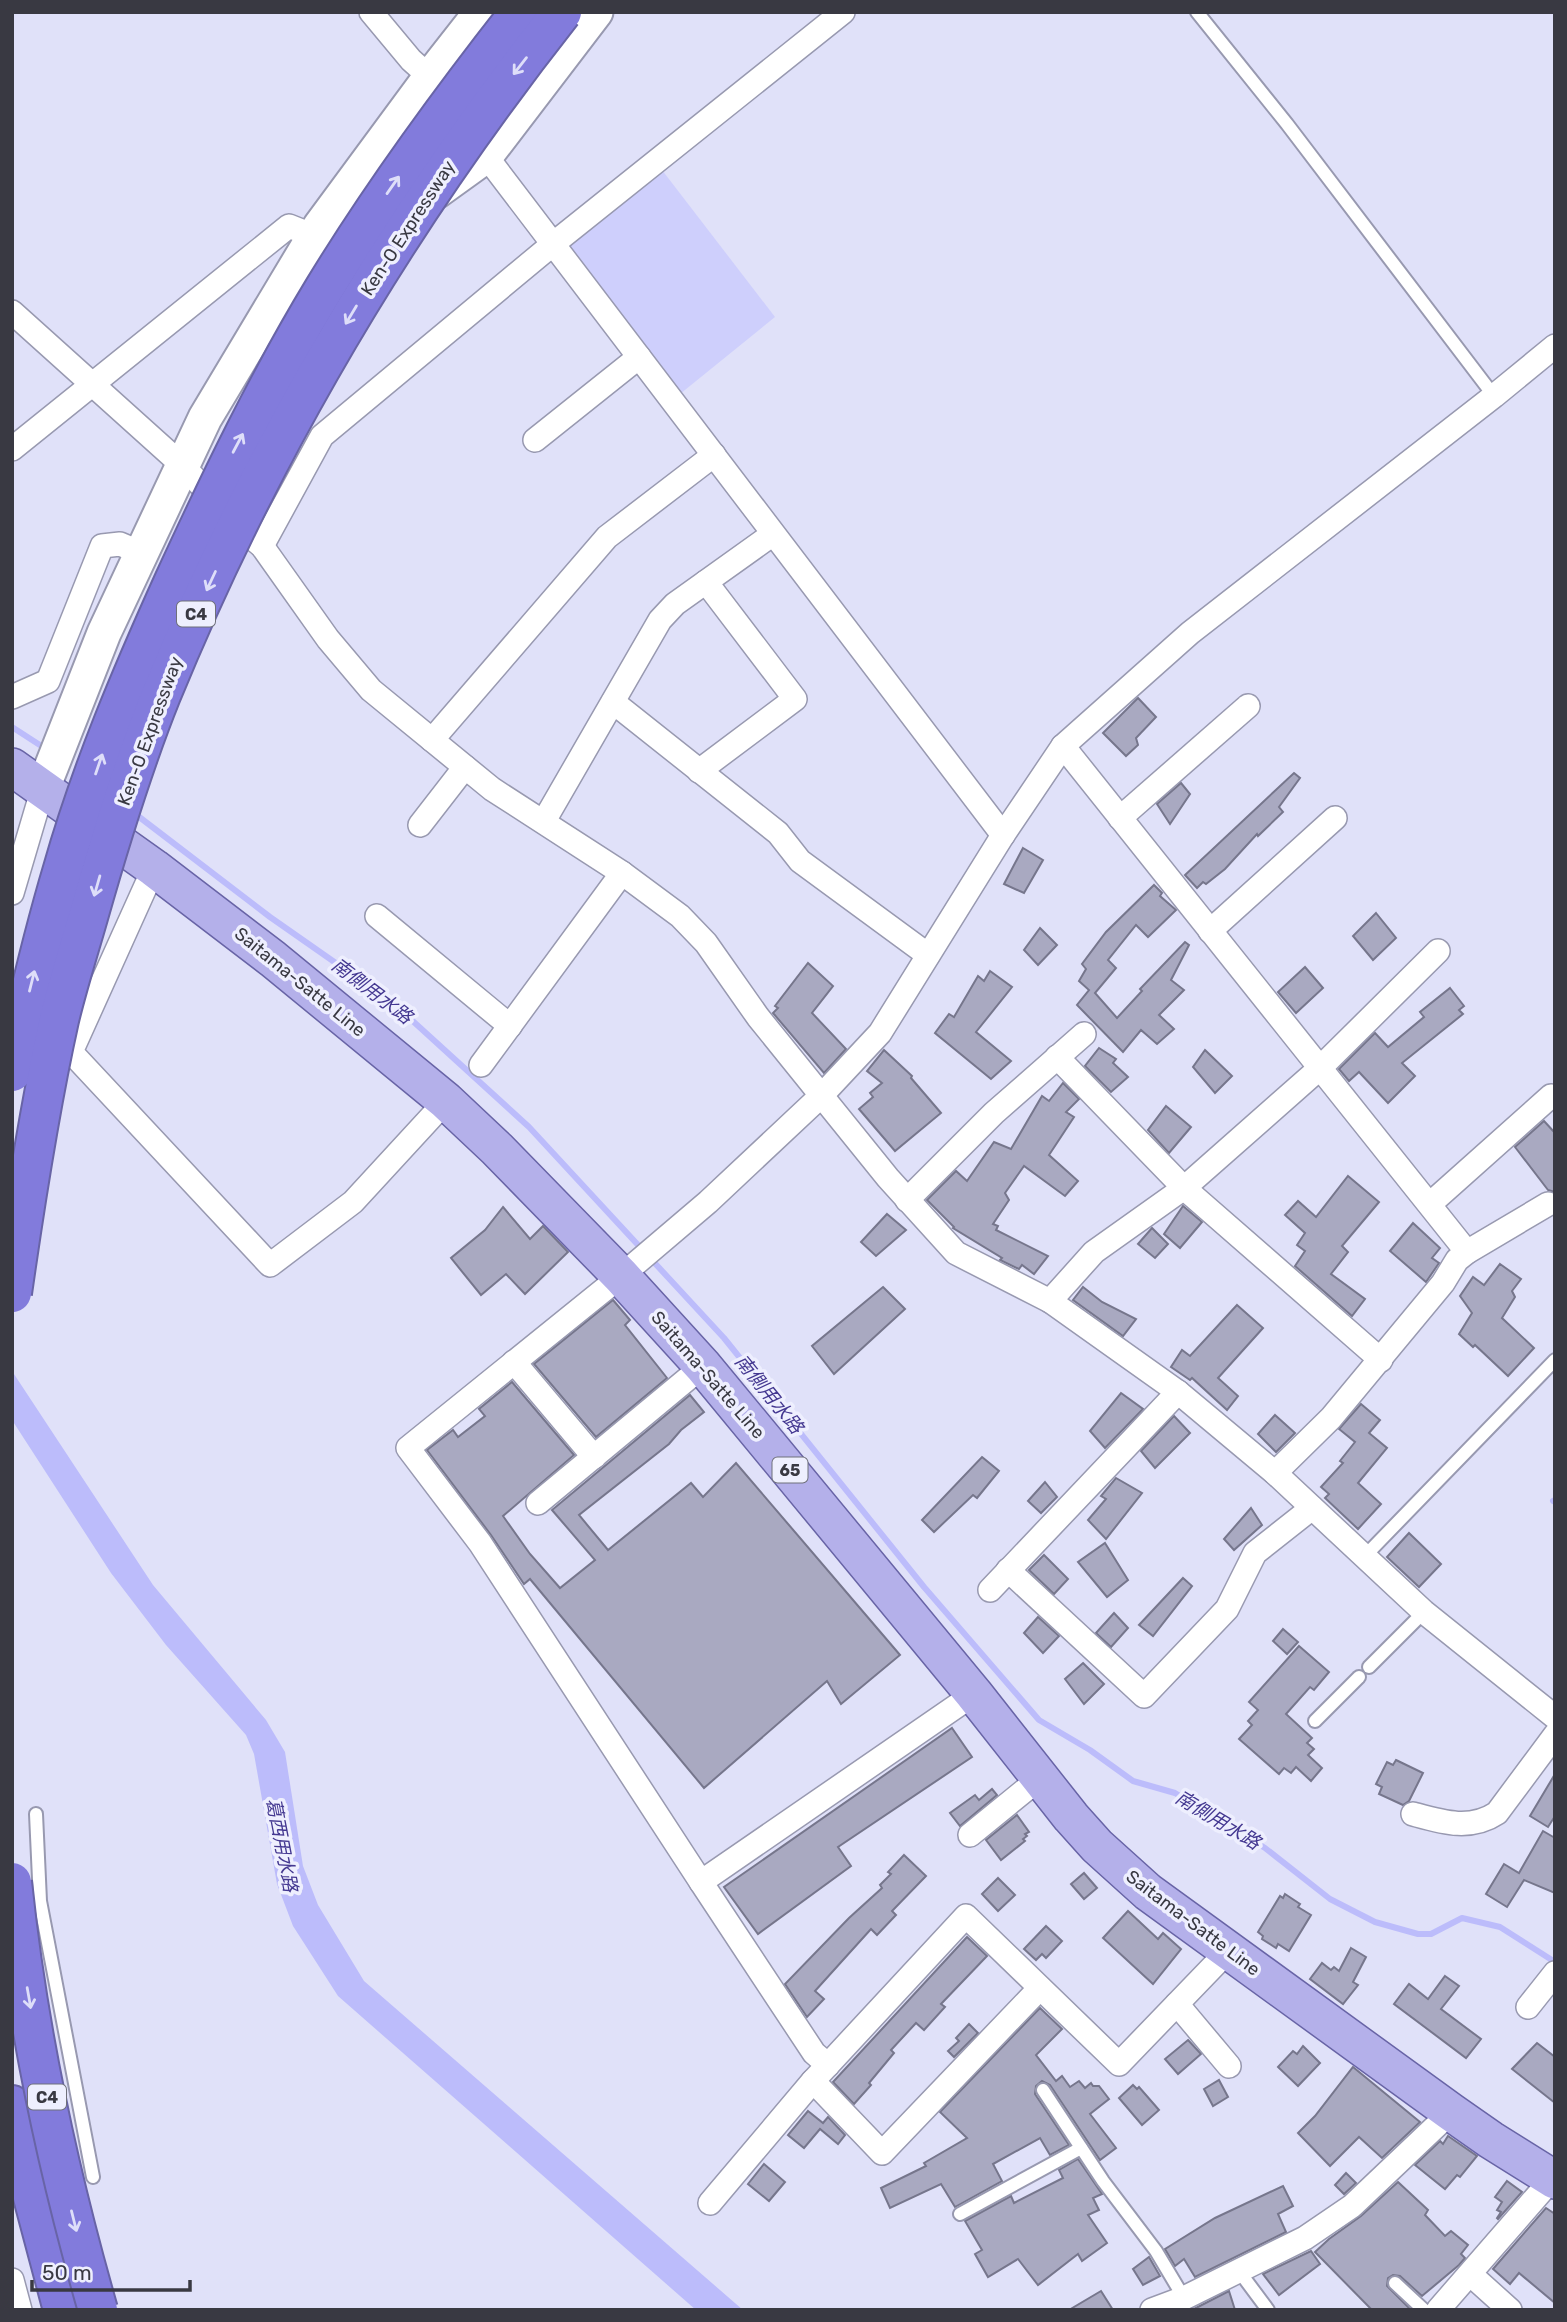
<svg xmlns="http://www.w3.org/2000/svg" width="1567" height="2322" font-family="Rubik,'Noto Sans JP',sans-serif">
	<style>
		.green { fill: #cecffc }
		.water { fill: #bcbcfb }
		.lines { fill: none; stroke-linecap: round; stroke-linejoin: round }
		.stream { stroke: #bcbcfb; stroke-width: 6 }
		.building { fill: #a9a9c1; stroke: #76768c; stroke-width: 2 }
		.lane-casing { stroke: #9899b0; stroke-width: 16 }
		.street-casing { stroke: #9899b0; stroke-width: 26 }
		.secondary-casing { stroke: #9899b0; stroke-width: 37 }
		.primary-casing { stroke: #6864a6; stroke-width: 40 }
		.highway-casing { stroke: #6864a6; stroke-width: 42 }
		.lane { stroke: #fff; stroke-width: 12 }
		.street { stroke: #fff; stroke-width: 23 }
		.secondary { stroke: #fff; stroke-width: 33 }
		.primary { stroke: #b4b0ea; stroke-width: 37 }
		.highway { stroke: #827bdc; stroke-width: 38 }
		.highway-bridge-casing { stroke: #6864a6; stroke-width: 42; stroke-linecap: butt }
		.highway-bridge { stroke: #827bdc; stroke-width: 38 }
		.oneway { stroke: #dedef9 }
		.labels { text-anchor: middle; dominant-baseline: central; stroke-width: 7; stroke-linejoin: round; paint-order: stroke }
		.shield { fill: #eeeffe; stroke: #6f707a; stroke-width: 2 }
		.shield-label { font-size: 16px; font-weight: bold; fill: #393942 }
		.street-label { font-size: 18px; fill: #393942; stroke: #eeeffe }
		.water-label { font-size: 19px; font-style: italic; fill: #443891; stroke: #eeeffe }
	</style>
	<rect width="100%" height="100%" fill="#e0e1f9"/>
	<!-- green -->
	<path class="green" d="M662 170 775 317 680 394 567 252 568 241Z"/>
	<!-- water -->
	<path class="water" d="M12 1371 153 1585 266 1720 285 1752 303 1866 318 1905 364 1981 743 2310H696L338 1996 293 1926 277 1884 254 1754 246 1735 166 1645 111 1573 12 1420Z"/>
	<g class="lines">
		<!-- stream -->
		<g class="stream">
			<path d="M12 727 46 749"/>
			<path d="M134 813 270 917 393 1003 529 1127 724 1338 924 1587 1039 1720 1090 1750 1133 1781 1175 1793 1265 1848 1330 1899 1375 1922 1418 1934H1431L1462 1918 1500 1927 1555 1962"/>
			<path d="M1553 1501 1555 1500"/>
		</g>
	</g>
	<!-- building -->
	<g class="building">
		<path d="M1138 698 1156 717 1136 738 1138 745 1126 756 1103 733Z"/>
		<path d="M1294 773 1300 778 1279 807 1283 812 1258 836 1257 834 1225 869 1206 884 1203 882 1197 888 1185 875Z"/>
		<path d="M1181 783 1190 794 1170 824 1157 804Z"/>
		<path d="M1023 848 1043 860 1024 893 1004 884Z"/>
		<path d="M1154 885 1162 893 1160 896 1176 910 1148 937 1136 925 1108 960 1116 968 1095 993 1117 1018 1142 991 1140 989 1185 942 1189 945 1171 980 1184 990 1159 1015 1174 1029 1157 1044 1141 1030 1123 1052 1077 1005 1089 990 1079 981 1086 969 1082 964 1106 932Z"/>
		<path d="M1376 913 1396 938 1373 960 1353 936Z"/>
		<path d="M1040 928 1057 945 1038 965 1024 950Z"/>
		<path d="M808 963 833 986 812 1013 846 1049 824 1073 773 1013 778 1008 775 1006Z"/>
		<path d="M1305 967 1323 988 1296 1013 1278 992Z"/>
		<path d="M990 971 1012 987 976 1032 1011 1061 991 1079 935 1033 949 1014 954 1017 978 976 984 981Z"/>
		<path d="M1450 988 1464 1006 1459 1010 1463 1014 1402 1063 1415 1076 1388 1103 1359 1072 1349 1081 1339 1069 1375 1033 1388 1047 1424 1017 1420 1012Z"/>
		<path d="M1099 1048 1116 1059 1113 1063 1128 1077 1111 1092 1085 1066Z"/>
		<path d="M884 1050 912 1076 911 1078 941 1113 895 1151 859 1109 873 1097 870 1093 882 1083 867 1071Z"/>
		<path d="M1205 1050 1232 1076 1215 1093 1193 1067Z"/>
		<path d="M1063 1083 1079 1099 1066 1112 1074 1117 1049 1155 1078 1181 1065 1196 1024 1166 1005 1193 1009 1200 993 1224 998 1226 996 1230 1048 1256 1034 1274 1022 1265 1019 1269 1000 1260 1002 1258 953 1228 954 1227 927 1200 956 1171 967 1181 994 1142 1011 1149 1042 1096 1049 1101Z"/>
		<path d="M1166 1106 1191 1127 1169 1153 1148 1130Z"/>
		<path d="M1544 1121 1555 1133V1192L1548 1190 1515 1147Z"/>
		<path d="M1348 1176 1379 1202 1342 1246 1348 1252 1331 1274 1365 1299 1352 1316 1295 1266 1305 1251 1297 1245 1305 1233 1285 1215 1298 1201 1316 1217Z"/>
		<path d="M1183 1206 1202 1222 1180 1248 1164 1234Z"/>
		<path d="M503 1207 530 1239 543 1226 568 1252 525 1294 506 1274 481 1295 451 1258 485 1230Z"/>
		<path d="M887 1214 906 1230 876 1256 861 1242Z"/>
		<path d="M1413 1223 1440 1248 1432 1258 1439 1263 1426 1282 1390 1251Z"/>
		<path d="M1152 1228 1168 1244 1155 1258 1138 1244Z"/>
		<path d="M1500 1264 1521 1279 1512 1291 1515 1297 1502 1318 1534 1348 1508 1376 1475 1345 1473 1347 1459 1334 1472 1313 1460 1296 1473 1277 1484 1285Z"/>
		<path d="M883 1287 905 1309 834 1374 812 1346Z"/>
		<path d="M1083 1287 1102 1302 1136 1319 1123 1336 1073 1300Z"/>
		<path d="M613 1300 630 1320 625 1325 667 1378 596 1437 534 1364Z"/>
		<path d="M1237 1305 1263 1328 1218 1378 1238 1396 1227 1410 1192 1378 1190 1380 1171 1367 1182 1350 1190 1356Z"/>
		<path d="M512 1382 574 1455 503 1516 530 1554 560 1588 595 1560 552 1510 690 1395 704 1412 681 1430 669 1444 579 1515 608 1550 691 1483 703 1497 736 1463 900 1655 841 1704 827 1681 704 1788 530 1579 524 1584 491 1535 427 1450 453 1430 458 1437 485 1416 479 1409Z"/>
		<path d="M1121 1393 1143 1409 1105 1448 1090 1431Z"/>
		<path d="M1361 1404 1380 1420 1369 1433 1387 1448 1358 1483 1381 1504 1358 1529 1325 1498 1329 1494 1321 1487 1343 1463 1340 1461 1355 1442 1339 1429Z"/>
		<path d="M1275 1415 1295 1433 1276 1452 1258 1434Z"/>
		<path d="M1174 1416 1190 1433 1155 1468 1141 1451Z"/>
		<path d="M982 1457 999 1471 977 1498 973 1495 934 1532 922 1520Z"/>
		<path d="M1116 1478 1142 1493 1106 1539 1088 1520 1106 1499 1101 1496Z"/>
		<path d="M1045 1482 1057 1497 1041 1513 1028 1501Z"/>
		<path d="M1251 1508 1262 1525 1234 1550 1224 1539Z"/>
		<path d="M1409 1533 1441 1564 1419 1587 1387 1557Z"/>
		<path d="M1105 1543 1128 1580 1107 1597 1078 1562Z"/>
		<path d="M1044 1555 1068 1579 1054 1594 1029 1570Z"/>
		<path d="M1183 1578 1192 1586 1153 1636 1139 1625Z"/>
		<path d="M1114 1613 1128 1628 1111 1647 1096 1633Z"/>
		<path d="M1038 1617 1059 1636 1043 1653 1024 1633Z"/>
		<path d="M1283 1629 1298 1642 1287 1654 1273 1641Z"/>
		<path d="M1299 1646 1329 1672 1314 1690 1310 1687 1286 1714 1312 1738 1307 1743 1314 1749 1308 1755 1322 1768 1311 1781 1296 1767 1291 1773 1284 1768 1279 1774 1239 1739 1252 1725 1248 1721 1258 1710 1249 1702Z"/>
		<path d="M1083 1663 1104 1684 1084 1704 1065 1679Z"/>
		<path d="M952 1728 972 1757 838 1847 851 1866 758 1934 724 1887Z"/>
		<path d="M1396 1760 1423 1773 1409 1801 1403 1805 1379 1794 1382 1787 1376 1784 1387 1762 1393 1765Z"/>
		<path d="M1555 1774V1816L1548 1827 1530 1816Z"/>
		<path d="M992 1789 997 1795 960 1826 950 1813 975 1795 979 1800Z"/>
		<path d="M1017 1815 1029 1832 1025 1834 1027 1836 1023 1839 1025 1841 1001 1860 986 1840Z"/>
		<path d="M1543 1831 1555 1838V1893L1524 1880 1507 1907 1486 1894 1504 1864 1519 1873Z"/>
		<path d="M904 1855 926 1876 892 1911 896 1915 877 1935 871 1929 815 1991 824 1999 807 2017 785 1984 849 1918 882 1888 880 1885 891 1874 888 1872Z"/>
		<path d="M1084 1873 1097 1888 1084 1899 1071 1884Z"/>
		<path d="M998 1878 1015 1895 998 1911 982 1894Z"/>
		<path d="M1285 1894 1300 1904 1298 1907 1311 1915 1289 1951 1278 1944 1276 1948 1262 1939 1263 1936 1258 1932 1280 1896 1283 1898Z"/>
		<path d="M1128 1911 1158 1939 1163 1933 1181 1949 1153 1984 1103 1938Z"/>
		<path d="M1046 1926 1062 1941 1046 1958 1042 1954 1036 1960 1024 1949Z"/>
		<path d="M967 1937 987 1956 941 2004 945 2007 924 2030 916 2023 891 2050 894 2053 869 2083 871 2085 854 2104 833 2082Z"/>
		<path d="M1351 1948 1366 1957 1353 1982 1358 1985 1343 2004 1310 1979 1322 1963 1331 1970 1334 1967 1339 1971Z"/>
		<path d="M1445 1976 1459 1986 1441 2009 1481 2039 1466 2058 1394 2004 1409 1984 1428 1999Z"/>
		<path d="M1040 2008 1062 2029 1036 2055 1056 2081 1062 2076 1070 2087 1079 2081 1085 2088 1091 2083 1093 2086H1099L1109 2099 1090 2114 1116 2148 1100 2160 1050 2085 1042 2081 1036 2086 1035 2094 1069 2145 1050 2155 1040 2138 993 2164 1002 2181 955 2207 941 2184 890 2208 881 2188 926 2166 924 2163 967 2138 940 2112Z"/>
		<path d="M969 2024 978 2033 954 2057 948 2051 959 2041 956 2038Z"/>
		<path d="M1188 2040 1201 2054 1178 2074 1165 2059Z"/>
		<path d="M1537 2043 1555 2057V2103L1512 2069Z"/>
		<path d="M1303 2046 1320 2063 1298 2086 1278 2067 1293 2051 1297 2054Z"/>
		<path d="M1353 2067 1420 2122 1382 2158 1359 2137 1330 2166 1298 2133 1315 2116Z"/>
		<path d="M1219 2080 1228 2097 1213 2106 1204 2089Z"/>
		<path d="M1133 2085 1137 2089 1139 2087 1159 2110 1142 2125 1119 2098Z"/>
		<path d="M808 2111 823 2123 828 2117 845 2135 838 2144 820 2129 804 2148 788 2135Z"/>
		<path d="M1448 2136 1477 2156 1460 2177 1457 2175 1445 2189 1415 2165 1440 2141 1443 2144Z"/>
		<path d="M1078 2159 1102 2194 1093 2198 1099 2210 1088 2215 1107 2243 1082 2261 1078 2254 1038 2285 1018 2259 988 2277 975 2254 982 2250 965 2221 1011 2196 1014 2203 1063 2178 1059 2170Z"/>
		<path d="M764 2164 785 2182 769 2201 748 2184Z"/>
		<path d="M1346 2173 1356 2183 1344 2194 1335 2185Z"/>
		<path d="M1507 2181 1522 2192 1498 2219 1497 2218 1501 2212 1497 2210 1502 2202 1495 2197Z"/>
		<path d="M1398 2182 1428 2210 1425 2215 1445 2236 1451 2231 1468 2245 1461 2254 1465 2258 1459 2265 1422 2296 1400 2276 1393 2275 1388 2278 1387 2286 1409 2308 1408 2310H1372L1315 2252 1329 2239 1361 2216Z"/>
		<path d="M1283 2186 1293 2206 1278 2214 1286 2232 1195 2277 1184 2259 1175 2266 1165 2249 1215 2218Z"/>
		<path d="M1546 2208 1555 2214V2303L1519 2273 1510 2284 1493 2269Z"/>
		<path d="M1311 2251 1320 2264 1279 2295 1263 2274Z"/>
		<path d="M1149 2257 1160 2276 1143 2285 1133 2269Z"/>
		<path d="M1101 2291 1113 2310H1069Z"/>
		<path d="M1229 2291 1235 2310H1192Z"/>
	</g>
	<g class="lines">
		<!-- lane casing -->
		<g class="lane-casing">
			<g id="lane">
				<path d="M1197 12 1287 124 1494 396"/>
				<path d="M1364 1557 1555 1360"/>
				<path d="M1369 1667 1424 1612"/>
				<path d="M1315 1721 1359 1677"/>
				<path d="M36 1814 40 1901 93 2177"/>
				<path d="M1043 2090 1103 2181 1156 2251 1184 2298"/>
				<path d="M960 2214 1081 2148"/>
				<path d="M1239 2271 1268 2310"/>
				<path d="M1395 2283 1424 2310"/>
			</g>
		</g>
		<!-- street casing -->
		<g class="street-casing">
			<g id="street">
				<path d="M371 12 411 60 430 77"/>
				<path d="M486 156 1003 835"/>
				<path d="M12 312 182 465 246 533 262 546 328 639 371 690 492 789 622 873 680 916 706 943 758 1017 888 1178 956 1253 1050 1301 1178 1392 1275 1473 1424 1612 1555 1717"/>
				<path d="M535 440 639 357"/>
				<path d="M12 449 289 226 314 236"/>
				<path d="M262 546 322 436 553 244 843 12"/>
				<path d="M12 697 48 681 102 546 120 544 141 553"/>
				<path d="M613 702 778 833 800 861 928 955"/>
				<path d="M432 740 607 537 714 455"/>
				<path d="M1063 746 1467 1252"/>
				<path d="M699 771 795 699 706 582"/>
				<path d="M1120 818 1248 706"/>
				<path d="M544 821 660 620 675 604 773 534"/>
				<path d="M420 825 465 767"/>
				<path d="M154 868 71 1052 270 1265 353 1202 446 1101"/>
				<path d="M12 893 43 788"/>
				<path d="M377 916 510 1026"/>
				<path d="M1210 931 1335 818"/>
				<path d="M1057 1057 1184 1188 1381 1360"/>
				<path d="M481 1065 622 873"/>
				<path d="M907 1200 994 1113 1084 1034"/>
				<path d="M1430 1204 1551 1096"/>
				<path d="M1050 1301 1094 1252 1184 1188 1320 1068 1438 951"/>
				<path d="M514 1362 594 1457"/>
				<path d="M1275 1473 1331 1418 1443 1283 1457 1260 1467 1252 1548 1204"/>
				<path d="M538 1503 703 1366"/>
				<path d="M1008 1570 1144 1696 1227 1609 1255 1553 1312 1508"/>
				<path d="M990 1590 1178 1392"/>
				<path d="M1413 1814C1442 1822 1470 1831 1497 1813L1555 1735"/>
				<path d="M970 1835 1040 1778"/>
				<path d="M701 1882 480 1543 408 1448 621 1276 708 1202 822 1095 880 1033 1003 835 1063 746 1190 633 1494 396 1555 346"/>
				<path d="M1177 2004 1229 2066"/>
				<path d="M1528 2007 1555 1973"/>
				<path d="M828 2065 814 2053 701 1882 974 1694"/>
				<path d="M813 2081 882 2153 1040 1988"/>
				<path d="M710 2203 813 2081 966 1916 1119 2064 1228 1951"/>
				<path d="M1470 2274 1510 2310"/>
				<path d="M12 2280 20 2310"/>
				<path d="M1152 2310 1184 2298 1305 2238 1352 2206 1451 2112"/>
				<path d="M1438 2310 1552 2179"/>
			</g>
		</g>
		<!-- secondary casing -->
		<g class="secondary-casing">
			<g id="secondary">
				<path d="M436 192 486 156 596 12"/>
				<path d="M43 788 104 633 205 418 320 226 430 77 481 12"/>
			</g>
		</g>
		<!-- primary casing -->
		<g class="primary-casing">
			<path id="primary" d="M12 767 154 868 273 959 446 1101 497 1149 621 1276 703 1366 974 1694 1071 1817 1097 1846 1148 1892 1451 2112 1491 2140 1555 2180"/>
		</g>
		<!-- highway casing -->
		<g class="highway-casing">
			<path id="highway" d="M12 2105 33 2197 63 2310"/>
		</g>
		<!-- lane -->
		<use href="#lane" class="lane"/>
		<!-- street -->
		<use href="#street" class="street"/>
		<!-- secondary -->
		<use href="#secondary" class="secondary"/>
		<!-- primary -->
		<use href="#primary" class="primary"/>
		<!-- highway -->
		<use href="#highway" class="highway"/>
		<!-- highway-bridge casing -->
		<g class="highway-bridge-casing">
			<g id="highway-bridge">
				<path d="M12 1072C27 1004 43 936 63 869 91 770 132 674 174 581 220 481 267 383 324 289 383 192 450 101 520 12"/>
				<path d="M12 1293C25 1202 39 1110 59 1020 67 986 78 952 88 917 109 843 132 767 161 695 262 449 397 221 562 12"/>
				<path d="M12 1882C27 2026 58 2171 98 2310"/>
			</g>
		</g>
		<!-- highway-bridge -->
		<use href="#highway-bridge" class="highway-bridge"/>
	</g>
	<!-- one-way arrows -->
	<defs><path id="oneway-shaft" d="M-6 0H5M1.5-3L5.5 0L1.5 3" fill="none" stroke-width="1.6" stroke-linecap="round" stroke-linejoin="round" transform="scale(1.75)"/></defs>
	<g class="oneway">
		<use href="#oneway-shaft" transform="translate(520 66) rotate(128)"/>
		<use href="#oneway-shaft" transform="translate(393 185) rotate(-55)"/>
		<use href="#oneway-shaft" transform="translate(351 315) rotate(121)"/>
		<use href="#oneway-shaft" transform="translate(238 443) rotate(-62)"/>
		<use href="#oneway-shaft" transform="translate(211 581) rotate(115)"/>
		<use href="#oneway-shaft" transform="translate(99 764) rotate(-71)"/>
		<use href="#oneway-shaft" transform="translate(97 886) rotate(106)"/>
		<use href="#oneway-shaft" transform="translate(32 981) rotate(-76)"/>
		<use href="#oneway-shaft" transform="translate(29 1998) rotate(80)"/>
		<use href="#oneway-shaft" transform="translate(74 2221) rotate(76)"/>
	</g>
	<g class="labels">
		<!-- shield labels -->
		<g class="shield">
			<rect x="177" y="601.5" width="38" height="25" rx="5"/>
			<rect x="772.5" y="1457.5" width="35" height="25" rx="5"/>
			<rect x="28" y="2084.5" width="38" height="25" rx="5"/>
		</g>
		<g class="shield-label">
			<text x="196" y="614">C4</text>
			<text x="790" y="1470">65</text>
			<text x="47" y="2097">C4</text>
		</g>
		<!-- street labels -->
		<g class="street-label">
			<text transform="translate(408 228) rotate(-57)">Ken-O Expressway</text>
			<text transform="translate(150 731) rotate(-70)">Ken-O Expressway</text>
			<text transform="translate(300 982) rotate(39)">Saitama-Satte Line</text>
			<text transform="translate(708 1375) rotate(49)">Saitama-Satte Line</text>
			<text transform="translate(1193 1923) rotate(37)">Saitama-Satte Line</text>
		</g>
		<!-- water labels -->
		<g class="water-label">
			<text transform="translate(372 991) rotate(37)">南側用水路</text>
			<text transform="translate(769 1394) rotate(51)">南側用水路</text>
			<text transform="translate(1218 1820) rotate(31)">南側用水路</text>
			<text transform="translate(282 1845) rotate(79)">葛西用水路</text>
		</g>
	</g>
	<!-- border -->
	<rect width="1567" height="2322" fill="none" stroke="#393942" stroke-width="28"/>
	<!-- scale -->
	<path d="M32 2280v10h158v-10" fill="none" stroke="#393942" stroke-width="3.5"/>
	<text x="42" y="2280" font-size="21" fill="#393942" stroke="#eeeffe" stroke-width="5" paint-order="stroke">50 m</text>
</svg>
